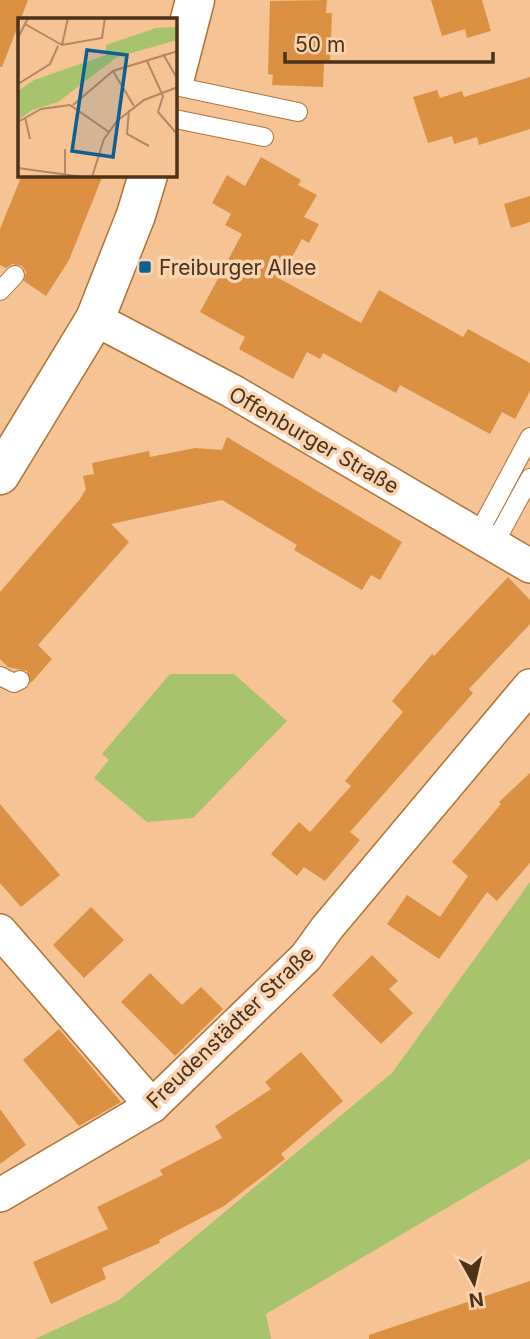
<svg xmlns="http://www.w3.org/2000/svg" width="530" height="1339" font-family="Inter,sans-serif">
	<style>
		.green { fill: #a7c36c }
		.building { fill: #db9042 }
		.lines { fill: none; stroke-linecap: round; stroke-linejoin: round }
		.service-casing { stroke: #ae7337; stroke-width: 20 }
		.minor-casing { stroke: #ae7337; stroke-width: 36 }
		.tertiary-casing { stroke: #ae7337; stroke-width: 41 }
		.service { stroke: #fff; stroke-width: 18 }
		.minor { stroke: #fff; stroke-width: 33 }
		.tertiary { stroke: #fff; stroke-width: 38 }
		.poi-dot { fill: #0f5f91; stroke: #fad3b0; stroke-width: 2.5 }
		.labels { text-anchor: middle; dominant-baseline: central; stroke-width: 7; stroke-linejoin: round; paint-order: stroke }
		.poi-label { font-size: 21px; fill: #4c3219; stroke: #fad3b0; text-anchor: start }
		.street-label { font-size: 21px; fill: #4c3219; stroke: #fad3b0 }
		.inset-road { fill: none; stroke: #b28963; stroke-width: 2 }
		.view { fill: #0f5f91; fill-opacity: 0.15; stroke: #0f5f91; stroke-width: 3.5 }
		.inset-edge { fill: none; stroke: #4c3219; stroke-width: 3.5 }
	</style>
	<rect width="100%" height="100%" fill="#f6c394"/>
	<!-- green -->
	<g class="green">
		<path d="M170 674H234L287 721 193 818 147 822 94 778 109 760 102 754Z"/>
		<path d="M530 882V1159L266 1314 271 1339H35L119 1300 392 1073Z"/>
	</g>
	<!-- building -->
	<g class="building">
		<path d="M0 0H28L2 67H0Z"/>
		<path d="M327 0 326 13H332L330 63H324L323 87 272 85 273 75 268 74 270 1Z"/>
		<path d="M431 0H482L491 31 467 38 465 29 442 36Z"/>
		<path d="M530 77V129L479 145 477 137 454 144 452 136 428 143 413 97 437 90 440 98 462 91 464 97Z"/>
		<path d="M261 157 301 180 298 185 317 195 304 217 319 224 309 243 302 239 280 279 361 323 379 290 463 337 468 329 530 363V391L515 419 502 412 490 434 400 385 396 393 323 353 320 359 307 352 293 379 239 349 245 337 200 312 242 234 225 225 231 214 212 203 227 175 245 186Z"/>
		<path d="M22 175H103L69 260 46 296 24 281 26 272 22 266 12 264 6 268 0 265V229Z"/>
		<path d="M530 196V222L511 228 504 204Z"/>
		<path d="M227 437 402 542 380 580 371 575 362 590 294 550 297 545 222 500 111 524 129 542 38 645 52 659 31 683 27 671 8 667 0 659V592L80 499 86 489 83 476 94 474 92 463 149 451 150 457 195 448 222 450Z"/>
		<path d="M508 577 530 600V624L469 689 473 693 350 832 360 840 325 881 304 867 297 876 271 854 299 822 310 832 351 786 345 781 403 712 392 701 432 654 434 656Z"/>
		<path d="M530 773V863L497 901 487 892 439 959 387 924 407 895 440 917 468 876 452 862 501 804 499 802Z"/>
		<path d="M0 804 60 875 21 907 0 883Z"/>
		<path d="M91 907 124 940 84 978 53 945Z"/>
		<path d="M372 955 398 981 389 989 413 1013 381 1044 332 995Z"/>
		<path d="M150 973 182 1005 201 987 223 1009 175 1056 121 1002Z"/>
		<path d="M59 1029 121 1102 79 1126 23 1060Z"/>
		<path d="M301 1052 343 1101 281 1154 285 1159 224 1206 159 1240 160 1243 102 1268 106 1279 51 1304 33 1262 108 1229 97 1207 163 1175 160 1170 222 1138 215 1126 271 1089 265 1082Z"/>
		<path d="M0 1109 26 1145 0 1164Z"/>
		<path d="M530 1281V1339H369V1335Z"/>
	</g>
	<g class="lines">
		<!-- service casing -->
		<g class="service-casing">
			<g id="service">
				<path d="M175 86 298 112"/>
				<path d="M175 119 264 137"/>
				<path d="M0 291 15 275"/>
				<path d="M477 536 530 437"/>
				<path d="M493 546 530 478"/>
				<path d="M0 676 14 683 20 680"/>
			</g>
		</g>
		<!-- minor casing -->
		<g class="minor-casing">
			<g id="minor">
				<path d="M95 319 232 391 530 566"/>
				<path d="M0 931 152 1106"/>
				<path d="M0 1195 152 1106 306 957 327 928 530 686"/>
			</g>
		</g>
		<!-- tertiary casing -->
		<g class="tertiary-casing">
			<g id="tertiary">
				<path d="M175 77 195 0"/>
				<path d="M0 475 95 319 136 215 148 175"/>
			</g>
		</g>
		<!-- service -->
		<use href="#service" class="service"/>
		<!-- minor -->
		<use href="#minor" class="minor"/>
		<!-- tertiary -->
		<use href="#tertiary" class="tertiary"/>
	</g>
	<!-- markers -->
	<rect class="poi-dot" x="138" y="260" width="14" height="14" rx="3.5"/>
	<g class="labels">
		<!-- poi labels -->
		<g class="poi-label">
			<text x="159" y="267">Freiburger Allee</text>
		</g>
		<!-- street labels -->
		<g class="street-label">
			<text transform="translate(314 440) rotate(30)">Offenburger Straße</text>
			<text transform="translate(230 1027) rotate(-44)">Freudenstädter Straße</text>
		</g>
	</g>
	<!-- overview -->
	<g transform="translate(18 18)">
		<rect width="159" height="159" fill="#f6c394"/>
		<path d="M159 9V22L99 39 40 84 14 92 0 102V73L16 62 88 37V27L138 10Z" fill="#a7c36c"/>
		<path class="inset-road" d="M7 6 44 27 84 20 87 0M0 20 10 0M44 27 50 0M145 36 160 62M129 43 145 78 140 94 160 117M95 53 116 88M0 66 32 46 40 28M55 87 95 53 160 33M111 92 109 116 131 128M7 99 12 121M0 104 23 91 52 87 91 114M47 131V157M0 150 65 159M74 159 86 121 99 103 126 82 160 69"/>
		<path class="view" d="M69 32 109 37 95 139 54 133Z"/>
		<rect width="159" height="159" class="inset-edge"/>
	</g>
	<!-- north arrow -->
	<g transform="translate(474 1283) rotate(172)" stroke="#fad3b0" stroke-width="5" paint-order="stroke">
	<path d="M0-5L12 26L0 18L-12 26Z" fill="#4c3219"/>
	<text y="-10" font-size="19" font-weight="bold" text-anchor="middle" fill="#4c3219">N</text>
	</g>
	<!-- scale -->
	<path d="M285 52v10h208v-10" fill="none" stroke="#4c3219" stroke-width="3.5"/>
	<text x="295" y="52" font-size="21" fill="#4c3219" stroke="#fad3b0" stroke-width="5" paint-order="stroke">50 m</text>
</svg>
